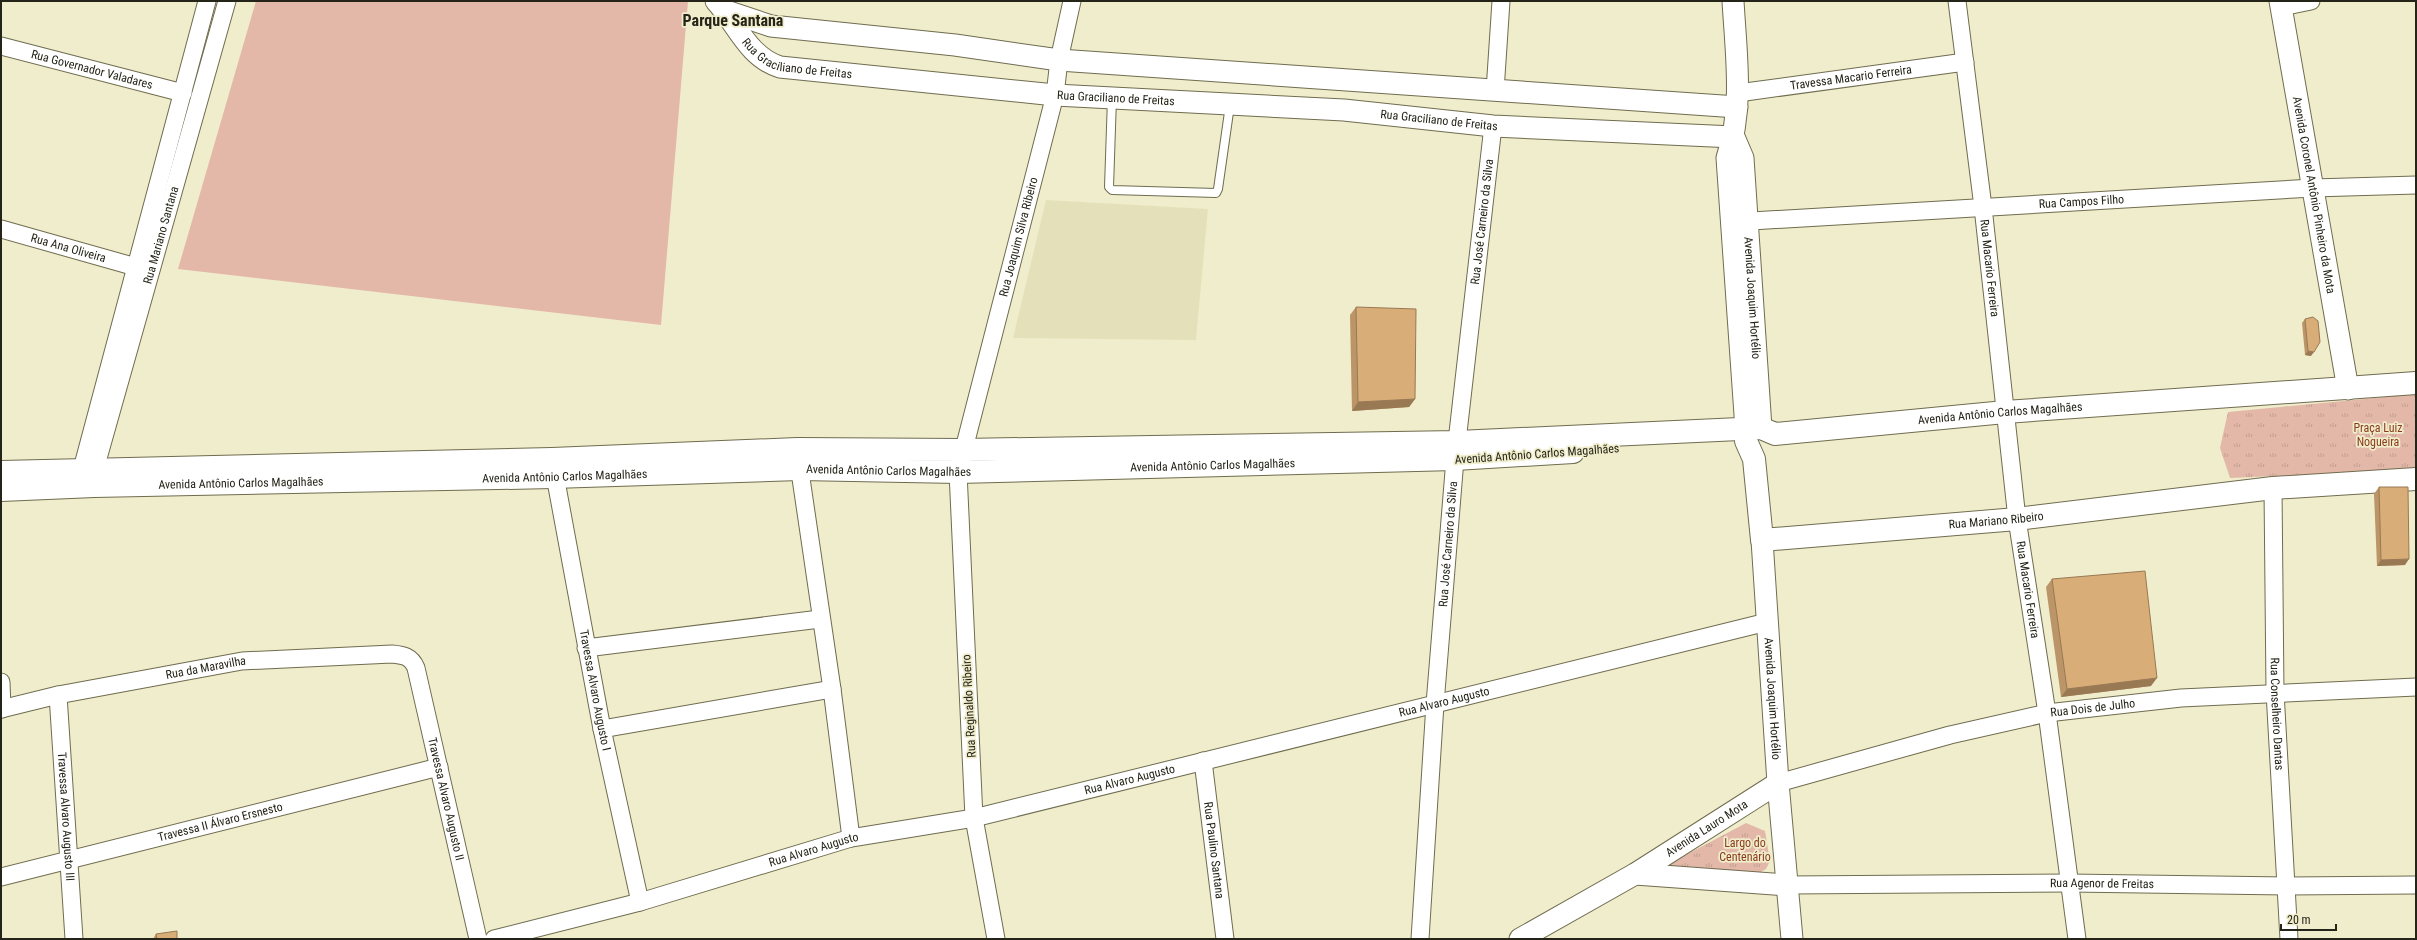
<svg xmlns="http://www.w3.org/2000/svg" width="2417" height="940" font-family="'Roboto Condensed',sans-serif">
	<style>
		.built { fill: #e4e1ba }
		.park { fill: url(#park-tufts) }
		.pitch { fill: #e3b8a9 }
		.lines { fill: none; stroke-linecap: round; stroke-linejoin: round }
		.service-casing { stroke: #6f6c4f; stroke-width: 10 }
		.minor-casing { stroke: #6f6c4f; stroke-width: 19 }
		.tertiary-casing { stroke: #6f6c4f; stroke-width: 23 }
		.secondary-casing { stroke: #6f6c4f; stroke-width: 24 }
		.service { stroke: #fff; stroke-width: 8 }
		.minor { stroke: #fff; stroke-width: 17 }
		.tertiary { stroke: #fff; stroke-width: 21 }
		.secondary { stroke: #fff; stroke-width: 22 }
		.wall { fill: #bb9567 }
		.shaded-wall { fill: #987954 }
		.building { fill: #d9ad78; stroke: #987954 }
		.labels { text-anchor: middle; dominant-baseline: central; stroke-width: 3.5; stroke-linejoin: round; paint-order: stroke }
		.street-label { font-size: 12px; fill: #252418; stroke: #f0edcc }
		.park-label { font-size: 12px; fill: #8a3b1c; stroke: #f0edcc }
		.district-label { font-size: 16px; font-weight: bold; fill: #252418; stroke: #f0edcc }
	</style>
	<defs>
		<pattern id="park-tufts" width="24" height="20" patternUnits="userSpaceOnUse"><rect width="24" height="20" fill="#e3b8a9"/><path d="M3 7l-1-3M5 7V3M7 7l1-3M15 17l-1-3M17 17v-4M19 17l1-3" fill="none" stroke="#c39e91"/></pattern>
	</defs>
	<rect width="100%" height="100%" fill="#f0edcc"/>
	<!-- built -->
	<path class="built" d="M1046 200 1208 209 1196 340 1013 338Z"/>
	<!-- park -->
	<g class="park">
		<path d="M2416 394V470L2230 478 2220 448 2228 412Z"/>
		<path d="M1746 823 1765 831 1770 861 1766 869 1759 873 1663 867Z"/>
	</g>
	<!-- pitch -->
	<path class="pitch" d="M256 1H688L661 325 178 269Z"/>
	<g class="lines">
		<!-- service casing -->
		<g class="service-casing">
			<path id="service" d="M1112 98 1109 187 1112 190 1216 193 1218 189 1230 105"/>
		</g>
		<!-- minor casing -->
		<g class="minor-casing">
			<g id="minor">
				<path id="s1" d="M1957 1 1983 207 2017 519 2047 713 2077 939"/>
				<path d="M2281 7 2311 1"/>
				<path id="s2" d="M1 46 183 93"/>
				<path d="M1495 91 1501 1"/>
				<path id="s3" d="M1738 93 1965 62"/>
				<path id="s4" d="M1735 222 2313 188 2416 185"/>
				<path id="s5" d="M1 229 136 267"/>
				<path d="M798 458 832 689 851 838"/>
				<path id="s6" d="M553 465 602 729 640 902"/>
				<path d="M82 469 207 1"/>
				<path id="s7" d="M95 469 227 1"/>
				<path id="s8" d="M2273 488 2275 692 2289 939"/>
				<path d="M586 648 820 619"/>
				<path d="M1 682 2 709"/>
				<path id="s9" d="M58 695 74 939"/>
				<path id="s10" d="M1 709 58 695 242 661 392 654C403 655 411 656 416 668L478 939"/>
				<path d="M602 729 832 689"/>
				<path id="s11" d="M1203 761 1225 939"/>
				<path id="s12" d="M1778 783 1950 735 2047 713 2181 698 2416 687"/>
				<path id="s13" d="M1 877 439 767"/>
				<path id="s14" d="M1788 885 2069 883 2287 886 2416 885"/>
				<path id="s15" d="M494 939 640 902 851 838 974 818 1767 622"/>
				<path id="s16" d="M996 939 974 818 958 472 1055 95 1059 60 1072 1"/>
				<path id="s17" d="M1420 939 1435 704 1455 459 1493 126"/>
			</g>
		</g>
		<!-- tertiary casing -->
		<g class="tertiary-casing">
			<g id="tertiary">
				<path id="s18" d="M716 1C737 24 748 57 780 67L1055 95 1344 110 1493 126 1734 137"/>
				<path d="M1733 1C1736 54 1744 107 1727 158L1746 429"/>
				<path id="s19" d="M2280 1 2348 389"/>
				<path d="M726 11 771 26 955 45 1059 60 1737 107"/>
				<path id="s20" d="M1734 137 1743 158 1761 428"/>
				<path id="s21" d="M1762 540 1778 783 1792 939"/>
				<path d="M1635 874 1788 885"/>
				<path id="s22" d="M1520 939 1635 874 1778 783"/>
			</g>
		</g>
		<!-- secondary casing -->
		<g class="secondary-casing">
			<g id="secondary">
				<path id="s23" d="M1746 429V441L1754 459 1762 540 2017 519 2273 488 2416 479"/>
				<path id="s24" d="M1 472 552 459 797 449 962 450 1458 442 1761 428 1775 434 2005 412 2416 383"/>
				<path id="s25" d="M1 490 94 486 553 477 799 469 958 472 1455 459 1573 452"/>
			</g>
		</g>
		<!-- service -->
		<use href="#service" class="service"/>
		<!-- minor -->
		<use href="#minor" class="minor"/>
		<!-- tertiary -->
		<use href="#tertiary" class="tertiary"/>
		<!-- secondary -->
		<use href="#secondary" class="secondary"/>
	</g>
	<!-- wall -->
	<g class="wall">
		<path d="M1356 307 1415 399 1409 407 1352 411 1350 315Z"/>
		<path d="M2305 319 2311 356 2305 355 2302 323Z"/>
		<path d="M2379 487 2405 565 2377 566 2374 494Z"/>
		<path d="M2052 579 2151 686 2061 697 2046 587Z"/>
		<path d="M156 934 177 939H153Z"/>
	</g>
	<!-- shaded-wall -->
	<g class="shaded-wall">
		<path d="M2308 351 2314 352 2311 356 2305 355Z"/>
		<path d="M1415 399 1409 407 1352 411 1358 402Z"/>
		<path d="M2409 559 2405 565 2377 566 2381 560Z"/>
		<path d="M2157 678 2151 686 2061 697 2067 689Z"/>
	</g>
	<!-- building -->
	<g class="building">
		<path d="M1356 307 1416 309 1415 399 1358 402Z"/>
		<path d="M2313 317 2318 321 2320 342 2314 352 2308 351 2305 319Z"/>
		<path d="M2379 487H2408L2409 559 2381 560Z"/>
		<path d="M2145 571 2157 678 2067 689 2052 579Z"/>
		<path d="M177 931V939H157L156 934Z"/>
	</g>
	<g class="labels">
		<!-- street labels -->
		<g class="street-label">
			<text stroke="none"><textPath href="#s18" startOffset="107">Rua Graciliano de Freitas</textPath></text>
			<text stroke="none"><textPath href="#s2" startOffset="94">Rua Governador Valadares</textPath></text>
			<text stroke="none"><textPath href="#s3" startOffset="114">Travessa Macario Ferreira</textPath></text>
			<text stroke="none"><textPath href="#s18" startOffset="431">Rua Graciliano de Freitas</textPath></text>
			<text stroke="none"><textPath href="#s18" startOffset="755">Rua Graciliano de Freitas</textPath></text>
			<text stroke="none"><textPath href="#s19" startOffset="197">Avenida Coronel Antônio Pinheiro da Mota</textPath></text>
			<text stroke="none"><textPath href="#s4" startOffset="347">Rua Campos Filho</textPath></text>
			<text stroke="none"><textPath href="#s17" startOffset="720">Rua José Carneiro da Silva</textPath></text>
			<text stroke="none"><textPath href="#s7" startOffset="243">Rua Mariano Santana</textPath></text>
			<text stroke="none"><textPath href="#s16" startOffset="712">Rua Joaquim Silva Ribeiro</textPath></text>
			<text stroke="none"><textPath href="#s5" startOffset="70">Rua Ana Oliveira</textPath></text>
			<text stroke="none"><textPath href="#s1" startOffset="269">Rua Macario Ferreira</textPath></text>
			<text stroke="none"><textPath href="#s20" startOffset="163">Avenida Joaquim Hortélio</textPath></text>
			<text stroke="none"><textPath href="#s24" startOffset="2002">Avenida Antônio Carlos Magalhães</textPath></text>
			<text transform="translate(1537 454) rotate(-4)">Avenida Antônio Carlos Magalhães</text>
			<text stroke="none"><textPath href="#s25" startOffset="1212">Avenida Antônio Carlos Magalhães</textPath></text>
			<text stroke="none"><textPath href="#s25" startOffset="888">Avenida Antônio Carlos Magalhães</textPath></text>
			<text stroke="none"><textPath href="#s25" startOffset="564">Avenida Antônio Carlos Magalhães</textPath></text>
			<text stroke="none"><textPath href="#s25" startOffset="240">Avenida Antônio Carlos Magalhães</textPath></text>
			<text stroke="none"><textPath href="#s23" startOffset="348">Rua Mariano Ribeiro</textPath></text>
			<text stroke="none"><textPath href="#s17" startOffset="396">Rua José Carneiro da Silva</textPath></text>
			<text stroke="none"><textPath href="#s1" startOffset="593">Rua Macario Ferreira</textPath></text>
			<text stroke="none"><textPath href="#s10" startOffset="209">Rua da Maravilha</textPath></text>
			<text stroke="none"><textPath href="#s6" startOffset="229">Travessa Alvaro Augusto I</textPath></text>
			<text stroke="none"><textPath href="#s21" startOffset="159">Avenida Joaquim Hortélio</textPath></text>
			<text stroke="none"><textPath href="#s15" startOffset="980">Rua Alvaro Augusto</textPath></text>
			<text transform="translate(969 706) rotate(-93)">Rua Reginaldo Ribeiro</text>
			<text stroke="none"><textPath href="#s12" startOffset="324">Rua Dois de Julho</textPath></text>
			<text stroke="none"><textPath href="#s8" startOffset="226">Rua Conselheiro Dantas</textPath></text>
			<text stroke="none"><textPath href="#s15" startOffset="656">Rua Alvaro Augusto</textPath></text>
			<text stroke="none"><textPath href="#s10" startOffset="560">Travessa Alvaro Augusto II</textPath></text>
			<text stroke="none"><textPath href="#s9" startOffset="122">Travessa Alvaro Augusto III</textPath></text>
			<text stroke="none"><textPath href="#s13" startOffset="226">Travessa II Álvaro Ersnesto</textPath></text>
			<text stroke="none"><textPath href="#s22" startOffset="217">Avenida Lauro Mota</textPath></text>
			<text stroke="none"><textPath href="#s15" startOffset="332">Rua Alvaro Augusto</textPath></text>
			<text stroke="none"><textPath href="#s11" startOffset="90">Rua Paulino Santana</textPath></text>
			<text stroke="none"><textPath href="#s14" startOffset="314">Rua Agenor de Freitas</textPath></text>
		</g>
		<!-- park labels -->
		<g class="park-label">
			<text x="2378" y="428">Praça Luiz<tspan x="2378" dy="14">Nogueira</tspan></text>
			<text x="1745" y="843">Largo do<tspan x="1745" dy="14">Centenário</tspan></text>
		</g>
		<!-- district labels -->
		<g class="district-label">
			<text x="733" y="20">Parque Santana</text>
		</g>
	</g>
	<!-- border -->
	<rect width="2417" height="940" fill="none" stroke="#252418" stroke-width="4"/>
	<!-- scale -->
	<path d="M2281 924v6h55v-6" fill="none" stroke="#252418" stroke-width="2"/>
	<text x="2287" y="924" font-size="12" fill="#252418" stroke="#f0edcc" stroke-width="3" paint-order="stroke">20 m</text>
</svg>
